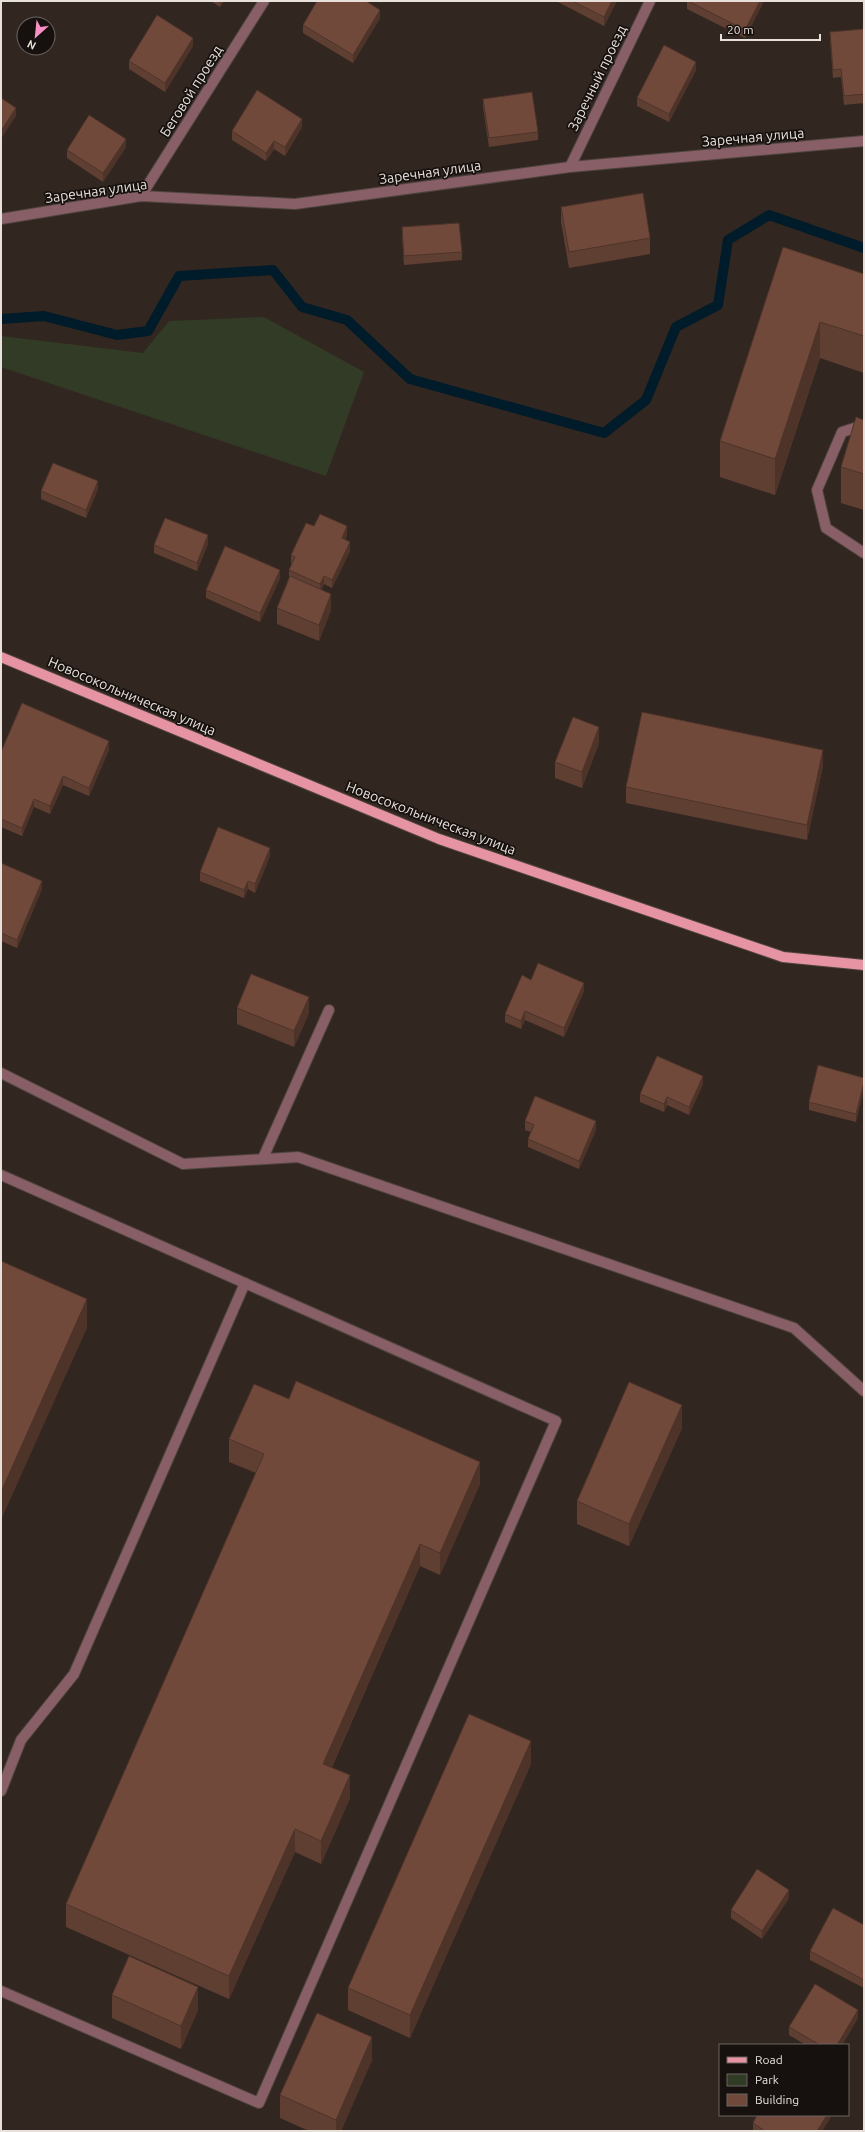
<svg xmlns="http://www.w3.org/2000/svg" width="865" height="2132" font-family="Ubuntu,sans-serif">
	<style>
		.green { fill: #323b26 }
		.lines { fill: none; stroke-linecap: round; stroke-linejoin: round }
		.stream { stroke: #001b29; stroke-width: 10 }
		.minor-casing { stroke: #4f443e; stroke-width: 12 }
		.major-casing { stroke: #4f443e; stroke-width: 12 }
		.minor { stroke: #885f66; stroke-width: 10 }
		.major { stroke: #e694a3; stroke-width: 10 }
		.wall { fill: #603f33 }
		.shaded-wall { fill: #4e3329 }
		.building { fill: #70493b; stroke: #4e3329 }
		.labels { text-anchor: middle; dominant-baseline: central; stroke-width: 3.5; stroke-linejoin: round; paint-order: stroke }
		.street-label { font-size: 14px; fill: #e8e0db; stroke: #16110e }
	</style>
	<rect width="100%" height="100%" fill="#322620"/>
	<!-- green -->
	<path class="green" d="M264 317 364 372 326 476 1 367V336L143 353 169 321Z"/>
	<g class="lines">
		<!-- stream -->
		<path class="stream" d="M1 319 44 316 117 335 148 331 179 276 273 270 302 307 347 320 410 379 604 433 646 400 676 327 718 305 728 240 769 215 864 248"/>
		<!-- minor casing -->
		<g class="minor-casing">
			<g id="minor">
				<path d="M570 167 650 1"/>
				<path d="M141 196 264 1"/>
				<path d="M1 219 141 196 295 204 570 167 864 141"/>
				<path d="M864 425 842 432 817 490 826 528 864 553"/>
				<path d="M1 1073 183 1164 298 1157 794 1328 864 1391"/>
				<path d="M263 1158 329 1010"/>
				<path d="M1 1175 556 1421 259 2103 1 1991"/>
				<path d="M1 1791 21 1740 74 1674 245 1283"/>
			</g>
		</g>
		<!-- major casing -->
		<g class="major-casing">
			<path id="major" d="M1 657 439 839 783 957 864 965"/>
		</g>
		<!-- minor -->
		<use href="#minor" class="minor"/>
		<!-- major -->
		<use href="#major" class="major"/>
	</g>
	<!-- wall -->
	<g class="wall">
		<path d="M211 1H224L220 7Z"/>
		<path d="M556 1H617L604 26Z"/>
		<path d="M687 1H764L745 38 687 9Z"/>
		<path d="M380 18 353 63 303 33V25Z"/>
		<path d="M864 29V103L844 105 841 77 833 78 830 40V32Z"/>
		<path d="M193 46 165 92 129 69V61Z"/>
		<path d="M696 70 669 122 637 106V98Z"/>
		<path d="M483 99 538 132V140L489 147 483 107Z"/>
		<path d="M302 127 285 156 274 149 266 161 232 140V131Z"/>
		<path d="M126 147 103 182 67 158V150Z"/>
		<path d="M561 207 650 238V254L569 268 561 222Z"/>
		<path d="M402 227 462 252V260L404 265 402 236Z"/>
		<path d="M783 247 864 274V373L820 358 775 495 720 477V441Z"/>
		<path d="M864 420V510L841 503V467Z"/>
		<path d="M98 489 86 518 41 499V491Z"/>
		<path d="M314 526 347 535 345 540 350 551 332 588 324 584 321 590 331 610 319 641 277 624V608L289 578V570L292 564 291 563V555Z"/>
		<path d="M208 544 197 571 154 553V545Z"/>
		<path d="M280 578 260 622 206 598V590Z"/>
		<path d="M599 743 582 788 555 778V762Z"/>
		<path d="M109 750 89 796 63 785 50 814 34 807 22 836 1 827V752Z"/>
		<path d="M823 766 807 840 626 803V787Z"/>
		<path d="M270 856 255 893 248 889 244 898 200 881V872Z"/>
		<path d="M1 863 42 889 17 948 1 941Z"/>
		<path d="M531 980 584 991 564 1037 525 1020 521 1029 505 1022V1014Z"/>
		<path d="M237 1008 309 1013 294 1047 237 1024Z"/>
		<path d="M864 1078 856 1122 809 1110V1102Z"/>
		<path d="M703 1084 689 1115 667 1105 664 1112 640 1102V1094Z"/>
		<path d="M525 1121 596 1130 579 1169 528 1147V1139L531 1132 525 1130Z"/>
		<path d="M682 1428 629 1546 577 1524V1501Z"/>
		<path d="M229 1439 480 1484 440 1575 420 1566 332 1767 350 1798 321 1864 295 1852 229 1999 66 1927V1904L256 1473 229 1462Z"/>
		<path d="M531 1764 410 2038 348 2010V1988Z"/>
		<path d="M789 1898 762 1939 731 1918V1910Z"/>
		<path d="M864 1925V1988L810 1960V1951Z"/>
		<path d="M112 1995 198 2010 181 2049 112 2018Z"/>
		<path d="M858 2018 842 2045H806L789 2035V2027Z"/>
		<path d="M372 2060 341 2131H309L280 2118V2095Z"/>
		<path d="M757 2115H832L822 2131H753V2123Z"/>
	</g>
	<!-- shaded-wall -->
	<g class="shaded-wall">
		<path d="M220 1H224L220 7Z"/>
		<path d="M612 1H617L604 26V17Z"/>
		<path d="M760 1H764L745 38V30Z"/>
		<path d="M380 10V18L353 63V55Z"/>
		<path d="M193 38V46L165 92V83Z"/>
		<path d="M696 62V70L669 122V114Z"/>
		<path d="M16 108V116L1 139V131Z"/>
		<path d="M302 119V127L285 156V147Z"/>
		<path d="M126 139V147L103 182V173Z"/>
		<path d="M274 141V149L266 161V153Z"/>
		<path d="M820 322V358L775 495V459Z"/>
		<path d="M98 481V489L86 518V510Z"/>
		<path d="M347 526V535L342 547V538Z"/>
		<path d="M208 535V544L197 571V563Z"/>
		<path d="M350 542V551L332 588V580Z"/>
		<path d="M280 570V578L260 622V613Z"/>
		<path d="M324 576V584L320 593V584Z"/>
		<path d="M331 594V610L319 641V625Z"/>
		<path d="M599 727V743L582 788V772Z"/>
		<path d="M109 741V750L89 796V788Z"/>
		<path d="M823 750V766L807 840V825Z"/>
		<path d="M63 776V785L50 814V806Z"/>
		<path d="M34 799V807L22 836V828Z"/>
		<path d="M270 848V856L255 893V884Z"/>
		<path d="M42 881V889L17 948V940Z"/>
		<path d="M248 881V889L244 898V890Z"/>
		<path d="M584 983V991L564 1037V1028Z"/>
		<path d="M309 997V1013L294 1047V1031Z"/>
		<path d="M525 1011V1020L521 1029V1021Z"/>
		<path d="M703 1076V1084L689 1115V1107Z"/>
		<path d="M864 1082V1090L856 1122V1114Z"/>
		<path d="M667 1097V1105L664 1112V1104Z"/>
		<path d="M596 1121V1130L579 1169V1161Z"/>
		<path d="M87 1299V1328L1 1520V1492Z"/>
		<path d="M682 1405V1428L629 1546V1524Z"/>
		<path d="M480 1462V1484L440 1575V1553Z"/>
		<path d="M420 1544V1566L323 1786V1764Z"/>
		<path d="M531 1741V1764L410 2038V2015Z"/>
		<path d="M350 1775V1798L321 1864V1841Z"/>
		<path d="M295 1829V1852L229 1999V1976Z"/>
		<path d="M789 1890V1898L762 1939V1931Z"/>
		<path d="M198 1987V2010L181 2049V2026Z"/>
		<path d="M858 2010V2018L842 2045H837Z"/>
		<path d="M372 2037V2060L341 2131H336V2120Z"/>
		<path d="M827 2115H832L822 2131H817Z"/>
	</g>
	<!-- building -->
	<g class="building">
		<path d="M317 1H366L380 10 353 55 303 25Z"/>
		<path d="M572 1H612L604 17Z"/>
		<path d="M688 1H760L745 30Z"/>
		<path d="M157 15 193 38 165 83 129 61Z"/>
		<path d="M864 29V94L844 96 841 69 833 70 830 32Z"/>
		<path d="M664 45 696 62 669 114 637 98Z"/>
		<path d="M257 90 302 119 285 147 274 141 266 153 232 131Z"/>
		<path d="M532 92 538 132 489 138 483 99Z"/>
		<path d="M1 98 16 108 1 131Z"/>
		<path d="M89 115 126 139 103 173 67 150Z"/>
		<path d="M643 193 650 238 569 252 561 207Z"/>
		<path d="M459 223 462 252 404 256 402 227Z"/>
		<path d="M783 247 864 274V336L820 322 775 459 720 441Z"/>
		<path d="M856 417 864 420V474L841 467Z"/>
		<path d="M53 463 98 481 86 510 41 491Z"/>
		<path d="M320 514 347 526 342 538 350 542 332 580 324 576 320 584 289 570 295 557 291 555 306 523 314 526Z"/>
		<path d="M165 518 208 535 197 563 154 545Z"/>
		<path d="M225 546 280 570 260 613 206 590Z"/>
		<path d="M290 576 331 594 319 625 277 608Z"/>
		<path d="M22 703 109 741 89 788 63 776 50 806 34 799 22 828 1 819V752Z"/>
		<path d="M642 712 823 750 807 825 626 787Z"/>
		<path d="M573 717 599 727 582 772 555 762Z"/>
		<path d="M218 827 270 848 255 884 248 881 244 890 200 872Z"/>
		<path d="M1 863 42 881 17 940 1 933Z"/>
		<path d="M538 963 584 983 564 1028 525 1011 521 1021 505 1014 522 975 531 980Z"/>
		<path d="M251 974 309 997 294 1031 237 1008Z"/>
		<path d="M657 1056 703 1076 689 1107 667 1097 664 1104 640 1094Z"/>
		<path d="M818 1065 864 1078V1082L856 1114 809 1102Z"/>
		<path d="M535 1096 596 1121 579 1161 528 1139 534 1125 525 1121Z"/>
		<path d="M1 1261 87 1299 1 1492Z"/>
		<path d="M296 1381 480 1462 440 1553 420 1544 323 1764 350 1775 321 1841 295 1829 229 1976 66 1904 264 1454 229 1439 254 1384 289 1399Z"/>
		<path d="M629 1382 682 1405 629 1524 577 1501Z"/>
		<path d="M469 1714 531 1741 410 2015 348 1988Z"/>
		<path d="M757 1869 789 1890 762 1931 731 1910Z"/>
		<path d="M833 1908 864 1925V1980L810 1951Z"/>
		<path d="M129 1956 198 1987 181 2026 112 1995Z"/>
		<path d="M815 1984 858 2010 837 2045H820L789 2027Z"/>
		<path d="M317 2013 372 2037 336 2120 280 2095Z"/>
		<path d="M757 2115H827L817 2131H765L753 2123Z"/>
	</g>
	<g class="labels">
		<!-- street labels -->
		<g class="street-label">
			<text transform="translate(597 78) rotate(-64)">Заречный проезд</text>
			<text transform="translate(191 91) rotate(-58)">Беговой проезд</text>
			<text transform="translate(753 137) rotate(-5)">Заречная улица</text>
			<text transform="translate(430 172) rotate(-8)">Заречная улица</text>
			<text transform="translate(96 191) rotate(-8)">Заречная улица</text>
			<text transform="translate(132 696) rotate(23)">Новосокольническая улица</text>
			<text transform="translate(431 818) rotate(21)">Новосокольническая улица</text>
		</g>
	</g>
	<!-- border -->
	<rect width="865" height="2132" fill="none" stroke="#e8e0db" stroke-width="4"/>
	<!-- legend -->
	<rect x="719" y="2044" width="130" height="72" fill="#16110e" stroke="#6a6460"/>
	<rect x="727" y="2057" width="20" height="6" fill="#e694a3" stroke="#6a6460"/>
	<text x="755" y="2064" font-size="12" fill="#e8e0db">Road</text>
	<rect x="727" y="2074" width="20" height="12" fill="#323b26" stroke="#6a6460"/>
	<text x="755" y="2084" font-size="12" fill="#e8e0db">Park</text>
	<rect x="727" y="2094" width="20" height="12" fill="#70493b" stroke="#6a6460"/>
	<text x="755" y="2104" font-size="12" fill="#e8e0db">Building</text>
	<!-- north arrow -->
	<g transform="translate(36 36) rotate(207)"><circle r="19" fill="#16110e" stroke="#6a6460"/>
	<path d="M0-3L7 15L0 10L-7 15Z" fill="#fa8fc6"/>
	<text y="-6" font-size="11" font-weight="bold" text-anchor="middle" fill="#e8e0db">N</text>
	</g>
	<!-- scale -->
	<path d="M721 34v6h99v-6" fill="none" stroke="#e8e0db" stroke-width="2"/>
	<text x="727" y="34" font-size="12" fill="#e8e0db" stroke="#16110e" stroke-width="3" paint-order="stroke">20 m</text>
</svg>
